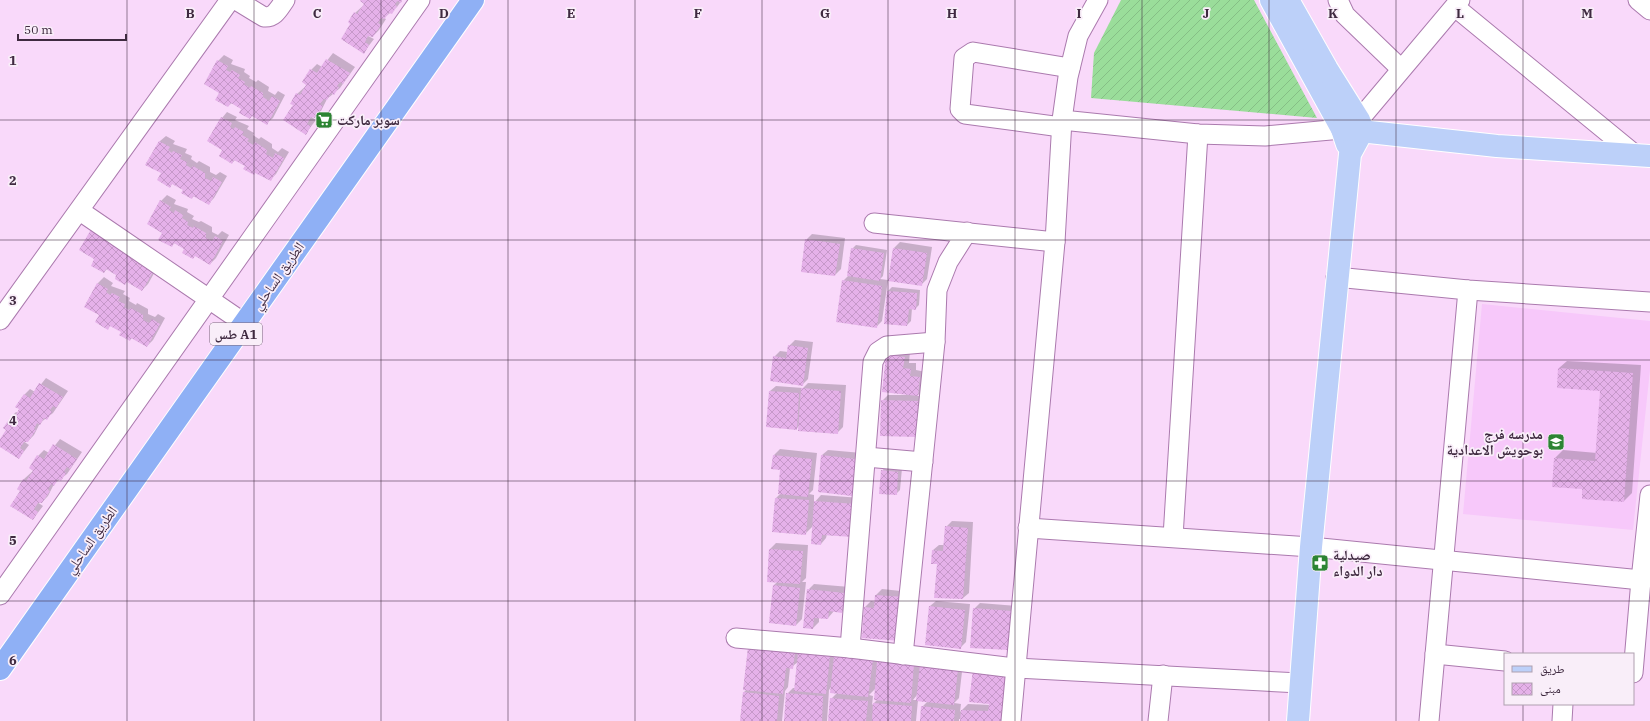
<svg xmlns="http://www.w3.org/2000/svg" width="1650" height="721" font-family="'IBM Plex Serif','Noto Naskh Arabic',serif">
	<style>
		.built { fill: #f7c8fa }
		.garden { fill: url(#garden-furrows) }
		.shadow { fill: #0003; fill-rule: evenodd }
		.building { fill: url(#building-cross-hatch) }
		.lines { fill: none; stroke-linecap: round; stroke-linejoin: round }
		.minor-casing { stroke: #ab7aae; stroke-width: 21 }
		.major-casing { stroke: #fff; stroke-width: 24 }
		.highway-casing { stroke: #fff; stroke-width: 24 }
		.minor { stroke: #fff; stroke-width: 19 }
		.major { stroke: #bcd0f9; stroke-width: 22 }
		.highway { stroke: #8fb0f5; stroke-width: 22 }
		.grid { fill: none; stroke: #3f2a40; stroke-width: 1; stroke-opacity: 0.55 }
		.labels { text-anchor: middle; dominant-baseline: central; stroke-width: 3.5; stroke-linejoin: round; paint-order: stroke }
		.shield { fill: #f9eef9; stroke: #776578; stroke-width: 1 }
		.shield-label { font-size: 13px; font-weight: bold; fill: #3f2a40 }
		.poi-label { font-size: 14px; font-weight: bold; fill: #3f2a40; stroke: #f9eef9; text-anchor: start }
		.street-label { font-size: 14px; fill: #3f2a40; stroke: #f9eef9 }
		.grid-label { font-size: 13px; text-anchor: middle; font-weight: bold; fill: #3f2a40; stroke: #f9eef9; stroke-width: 3.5; stroke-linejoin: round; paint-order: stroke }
	</style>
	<defs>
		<pattern id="garden-furrows" width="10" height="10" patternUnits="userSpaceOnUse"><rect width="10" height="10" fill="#9add9a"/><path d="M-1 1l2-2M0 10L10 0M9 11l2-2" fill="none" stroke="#86be86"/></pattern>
		<pattern id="building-cross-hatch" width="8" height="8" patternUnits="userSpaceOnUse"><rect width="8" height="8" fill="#e5b1e9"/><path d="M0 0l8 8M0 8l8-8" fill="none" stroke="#c698c9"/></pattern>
	</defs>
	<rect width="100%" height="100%" fill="#f9d9fa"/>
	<!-- built -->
	<path class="built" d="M1482 304 1650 321V370L1633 530 1463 514Z"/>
	<!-- garden -->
	<path class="garden" d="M1121 0H1254L1317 118 1091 98 1094 53Z"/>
	<!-- shadow -->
	<g class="shadow">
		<path d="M362 0H402L397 7 384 18 386 19 379 30 373 36H368L374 39 364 52 352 24 349 22 355 13 365 4Z"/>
		<path d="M333 53 355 67 340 88 327 99 321 111 315 117 310 116 316 120 306 133 294 105 297 94 307 85 311 70 317 64 322 67Z"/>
		<path d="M224 55 233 60 231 64 245 69 244 72 250 76 249 78 256 82 258 80 269 87 268 91 275 95 278 91 285 95 273 118 267 123 232 103 228 106 220 92 218 61Z"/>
		<path d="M227 112 237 117 235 120 249 126 247 129 254 133 253 135 259 139 261 137 272 144V148L278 152 282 148 289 152 276 174 270 180 235 160 232 163 224 149 222 118Z"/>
		<path d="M166 136 175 141 173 144 187 149 185 153 192 156 191 159 197 163 199 161 210 167V172L216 175 220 172 227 176 214 198 208 204 194 196 192 198 184 189 173 183 170 186 162 173 147 164 160 141Z"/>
		<path d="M167 195 176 200 174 204 188 209 187 212 194 216 192 219 199 222 201 221 212 227V232L218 235 222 231 229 235 216 258 210 264 175 243 171 246 163 233 161 201Z"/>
		<path d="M94 227 161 261 148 284 142 290 107 269 104 272 96 259Z"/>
		<path d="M812 234 845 238 841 269 835 275 806 240Z"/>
		<path d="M900 242 932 247 927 279 921 285 894 248Z"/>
		<path d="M856 245 887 250 883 276 880 279 888 280 882 321 876 327 843 281 849 275 852 249Z"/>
		<path d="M104 277 113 283 111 286 125 291 123 294 130 298 129 301 136 305 137 303 148 309V314L155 317 158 314 165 318 153 340 147 346 132 338 130 340 122 331 111 325 108 328 100 315 85 306 98 283Z"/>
		<path d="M892 287 920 290 919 305 915 309 912 308 911 321 907 325 885 323 888 291Z"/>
		<path d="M795 340 813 342 808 379 802 385 774 357 780 351 788 352 789 346Z"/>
		<path d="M910 351 909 363H916V370L926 372 924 389 917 396H923L922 430 882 401 888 395H907L887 355Z"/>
		<path d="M1567 361 1641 365 1632 493 1624 501 1583 488 1555 458 1563 450 1597 453 1601 390 1559 368Z"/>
		<path d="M46 378 68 391 53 413 40 423 34 435 28 441H23L29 445 19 458 0 446V441L7 429 10 418 16 412 18 413 24 395 30 389 35 392Z"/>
		<path d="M808 383 846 385 843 427 837 433 799 426 796 429 770 391 776 386 803 388Z"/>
		<path d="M60 439 82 452 67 474 54 484 48 496 42 502H37L43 506 33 519 21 491 18 489 24 479 34 470 31 468 38 456 44 450 49 453Z"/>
		<path d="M780 449 817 453 813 490 809 494 814 495V503L821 495 861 498 827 534 826 538 821 544 813 526 805 534 773 531 776 498 781 493 782 469 774 455Z"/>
		<path d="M828 450 862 453 858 489 852 495 822 455Z"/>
		<path d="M885 467 902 468 900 490 896 494 882 471Z"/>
		<path d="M952 521 973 522 969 593 963 598 938 563 933 550 939 545H944L946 527Z"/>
		<path d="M776 543 808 545 806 578 802 582H806L802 619 796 625 774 585 777 582 768 581 770 549Z"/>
		<path d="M814 584 850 587 848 606 842 612 834 611 828 618 819 617V622L813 628 808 590Z"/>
		<path d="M882 589 910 592 906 634 865 607 871 601 875 602 876 595Z"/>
		<path d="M936 601 970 604 966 642 960 648 930 606Z"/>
		<path d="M980 603 1017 606 1014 644 974 609Z"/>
		<path d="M749 648 878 655 877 662 884 656 920 658 919 667 927 659 963 663 959 698 954 703 961 704 960 712 968 704 990 705 974 670 1010 721H961V719H959V721H921L922 707 928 701 918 700 916 721H829L831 699 837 693 831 687 829 690 827 721H785L787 694 793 688H795L798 662 790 668 788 687 785 691 782 721H741L744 692 747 689ZM876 688 878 699 872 705 873 696 869 695ZM917 695V700H913Z"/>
	</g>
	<!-- building -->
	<g class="building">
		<path d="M361 0H402L401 3 397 1 395 5 397 6 392 14 389 13 384 19 382 18 378 23 381 25 373 37 368 36 365 42 369 45 364 54 341 39 350 24 348 22 354 12 357 14 364 4 360 1Z"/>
		<path d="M326 59 350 73 343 84 340 82 337 86 339 87 334 95 331 93 327 100 324 99 320 104 323 106 315 118 311 117 307 124 311 126 306 135 283 120 293 105 290 104 296 93 300 95 306 85 302 82 310 69 317 73Z"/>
		<path d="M217 60 228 66 226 70 230 72 232 70 240 75 238 78 245 82 244 84 250 88 251 86 263 93V97L269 101 272 96 280 101 267 125 252 116 250 119 239 113 241 109 231 103 228 107 215 100 219 93 204 84Z"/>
		<path d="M221 117 232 123 230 127 234 129 235 127 244 132 242 135 249 139 247 141 253 145 255 142 267 150 266 154 273 158 275 153 284 158 271 181 255 173 254 175 243 169 245 166 234 160 232 164 219 156 222 150 207 141Z"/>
		<path d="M159 141 170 147 168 150 172 153 173 151 182 155 180 159 187 162 186 165 191 168 193 166 205 173V178L211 181 213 177 222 182 209 205 193 196 192 199 181 193 183 190 172 184 170 188 157 180 161 173 145 165Z"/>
		<path d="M160 200 171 207 169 210 174 213 175 210 183 215 182 218 188 222 187 225 193 228 194 226 206 233V238L212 241 215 236 223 241 210 265 195 256 193 259 182 253 184 249 174 243 172 247 158 240 162 233 147 224Z"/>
		<path d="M93 226 121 248 120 251 125 254 126 252 139 259 138 264 145 267 147 262 156 267 142 291 127 282 125 285 115 279 116 275 106 269 104 273 91 266 94 259 79 250Z"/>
		<path d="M805 239 840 244 835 276 801 272Z"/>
		<path d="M851 248 884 253 880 281 847 276Z"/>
		<path d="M893 248 927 253 922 286 888 281Z"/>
		<path d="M842 280 882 286 877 328 836 322Z"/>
		<path d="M97 283 108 289 106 292 110 295 112 293 120 297 118 301 125 304 124 307 129 310 131 308 143 315V320L149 323 152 319 160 324 147 347 131 338 130 341 119 335 121 332 110 326 108 330 95 322 99 315 84 307Z"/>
		<path d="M887 291 917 293 916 310 909 309 907 326 884 324Z"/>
		<path d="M788 345 808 348 803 386 770 381 773 356 786 358Z"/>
		<path d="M886 355 905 357 903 368 911 369 910 376 920 377 918 396 882 392Z"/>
		<path d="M1558 368 1633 373 1624 502 1582 499V489L1552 487 1554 458 1595 461 1600 391 1557 388Z"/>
		<path d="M39 383 63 397 56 408 53 406 50 410 52 412 47 420 44 418 40 425 37 423 34 429 36 430 28 442H24L20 448 24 451 19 459 0 447V439L6 430 3 428 10 418 13 420 19 409 15 407 24 394 30 398Z"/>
		<path d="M801 388 841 391 838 434 798 431Z"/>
		<path d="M769 391 799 393 797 430 766 427Z"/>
		<path d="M881 400 918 401 917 437 880 436Z"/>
		<path d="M53 444 77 459 70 469 67 467 64 471 66 473 61 481 58 479 54 486 51 484 48 490 50 491 42 503H38L34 509 38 512 33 520 10 506 20 491 17 489 23 479 26 481 33 471 29 468 37 455 44 459Z"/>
		<path d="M773 455 812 459 808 497 778 494 780 470 771 469Z"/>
		<path d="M821 455 856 459 852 496 818 492Z"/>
		<path d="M881 470 898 472 897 495 879 494Z"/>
		<path d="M775 498 809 500 806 535 772 532Z"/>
		<path d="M814 501 856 504 853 537 822 535 821 545 811 544Z"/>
		<path d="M945 526 968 528 963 599 934 598 937 564H931L932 550 943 551Z"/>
		<path d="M769 549 803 551 800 584 767 582Z"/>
		<path d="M773 585 800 588 796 626 769 623Z"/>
		<path d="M807 589 844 593 842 613 829 611 828 619 814 618 813 629 803 628Z"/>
		<path d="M875 595 905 597 901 641 862 638 864 607 874 608Z"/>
		<path d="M929 606 965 610 961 649 925 645Z"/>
		<path d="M973 608 1012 611 1009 650 970 648Z"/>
		<path d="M748 647 795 652 793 669 786 668 783 694 743 690Z"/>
		<path d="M798 652 830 656 826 694 794 691Z"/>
		<path d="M834 656 873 660 868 697 830 693Z"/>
		<path d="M877 661 914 664 911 703 874 700Z"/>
		<path d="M920 664 958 669 954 705 916 701Z"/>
		<path d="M973 669 1010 673 1004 721H960L961 710 988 711 989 704 969 702Z"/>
		<path d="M743 692 779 696 777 721H740Z"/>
		<path d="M786 693 823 696 822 721H784Z"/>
		<path d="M830 698 868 701 866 721H828Z"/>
		<path d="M873 703 912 706 911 721H872Z"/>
		<path d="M921 706 955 710 954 721H920Z"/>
	</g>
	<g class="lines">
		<!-- minor casing -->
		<g class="minor-casing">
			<g id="minor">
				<path d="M236 0 264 17C275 18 279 8 285 0"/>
				<path d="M1338 0 1345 15 1401 69"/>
				<path d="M1638 0 1650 10"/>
				<path d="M1455 7 1633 153"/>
				<path d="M1062 120 1198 134 1265 136 1342 129"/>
				<path d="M1359 120 1460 0"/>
				<path d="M1061 127 965 114 960 109 964 58 973 52 1070 68"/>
				<path d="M80 211 244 323"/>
				<path d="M874 223 1055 242"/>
				<path d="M1336 277 1468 290 1650 302"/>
				<path d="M0 320 230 0"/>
				<path d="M866 457 923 462"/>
				<path d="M1028 528 1311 547 1641 580"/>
				<path d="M1173 537 1198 134"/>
				<path d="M0 595 420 0"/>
				<path d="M736 638 850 648 1014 668 1300 683"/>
				<path d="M850 648 873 362 878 352 887 346 935 342"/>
				<path d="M1435 654 1505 661"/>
				<path d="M903 655 935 342 937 290 948 262 967 232"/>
				<path d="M1633 673 1641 580 1650 495"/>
				<path d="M1011 721 1055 242 1062 120 1068 77 1078 36 1098 0"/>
				<path d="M1158 721 1163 675"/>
				<path d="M1429 721 1468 290"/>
				<path d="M1562 721 1563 704"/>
			</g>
		</g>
		<!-- major casing -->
		<g class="major-casing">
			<g id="major">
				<path d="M1271 0 1342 129 1347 144"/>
				<path d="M1288 0 1327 69 1359 120 1363 130 1350 154 1311 547 1298 721"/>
				<path d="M1342 129 1497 146 1650 156"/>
			</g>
		</g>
		<!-- highway casing -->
		<g class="highway-casing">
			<path id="highway" d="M0 669 473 0"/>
		</g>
		<!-- minor -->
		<use href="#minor" class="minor"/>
		<!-- major -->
		<use href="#major" class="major"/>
		<!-- highway -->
		<use href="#highway" class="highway"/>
	</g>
	<!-- grid -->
	<path class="grid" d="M127 0V721M254 0V721M381 0V721M508 0V721M635 0V721M762 0V721M888 0V721M1015 0V721M1142 0V721M1269 0V721M1396 0V721M1523 0V654M0 120H1650M0 240H1650M0 360H1650M0 481H1650M0 601H1650M1523 704V721"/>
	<!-- icons -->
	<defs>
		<g id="supermarket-square" transform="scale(0.9)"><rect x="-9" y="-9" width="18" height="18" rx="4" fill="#2c8433" stroke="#f9eef9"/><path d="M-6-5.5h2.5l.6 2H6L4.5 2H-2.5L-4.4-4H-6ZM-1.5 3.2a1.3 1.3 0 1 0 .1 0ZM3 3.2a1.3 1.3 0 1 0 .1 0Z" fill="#fff"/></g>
		<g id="school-square" transform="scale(0.9)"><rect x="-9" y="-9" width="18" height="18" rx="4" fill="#2c8433" stroke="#f9eef9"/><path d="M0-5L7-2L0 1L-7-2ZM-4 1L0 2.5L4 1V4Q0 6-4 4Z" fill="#fff"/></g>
		<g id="pharmacy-square" transform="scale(0.9)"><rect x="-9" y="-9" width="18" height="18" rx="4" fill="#2c8433" stroke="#f9eef9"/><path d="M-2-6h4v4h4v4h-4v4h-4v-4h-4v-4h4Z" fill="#fff"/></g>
	</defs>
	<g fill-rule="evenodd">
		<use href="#supermarket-square" x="324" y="120"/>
		<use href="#school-square" x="1556" y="442"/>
		<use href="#pharmacy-square" x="1320" y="563"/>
	</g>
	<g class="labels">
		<!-- shield labels -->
		<rect class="shield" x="210" y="323" width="52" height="22" rx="3"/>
		<g class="shield-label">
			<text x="236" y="334">طس A1</text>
		</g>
		<!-- poi labels -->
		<g class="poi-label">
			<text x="337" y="120">سوبر ماركت</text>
			<text x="1543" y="434" text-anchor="end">مدرسه فرج<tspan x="1543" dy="16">بوحويش الاعدادية</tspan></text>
			<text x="1333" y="555">صيدلية<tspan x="1333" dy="16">دار الدواء</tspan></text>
		</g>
		<!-- street labels -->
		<g class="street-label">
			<text transform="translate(278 276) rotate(-55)">الطريق الساحلي</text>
			<text transform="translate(91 540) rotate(-55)">الطريق الساحلي</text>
		</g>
	</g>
	<g class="grid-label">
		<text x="190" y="18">B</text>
		<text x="317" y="18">C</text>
		<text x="444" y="18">D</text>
		<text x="571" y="18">E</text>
		<text x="698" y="18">F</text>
		<text x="825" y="18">G</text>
		<text x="952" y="18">H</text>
		<text x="1079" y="18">I</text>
		<text x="1206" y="18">J</text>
		<text x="1333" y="18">K</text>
		<text x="1460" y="18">L</text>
		<text x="1587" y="18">M</text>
		<text x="13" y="65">1</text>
		<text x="13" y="185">2</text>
		<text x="13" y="305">3</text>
		<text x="13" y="425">4</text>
		<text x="13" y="545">5</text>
		<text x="13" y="665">6</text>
	</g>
	<!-- legend -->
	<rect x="1504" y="653" width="130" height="52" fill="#f9eef9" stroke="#afa0af"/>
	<rect x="1512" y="666" width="20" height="6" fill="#bcd0f9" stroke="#afa0af"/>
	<text x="1540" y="673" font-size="12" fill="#3f2a40">طريق</text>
	<rect x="1512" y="683" width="20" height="12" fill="url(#building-cross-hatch)" stroke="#afa0af"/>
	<text x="1540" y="693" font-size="12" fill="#3f2a40">مبنى</text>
	<!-- scale -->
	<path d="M18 34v6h108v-6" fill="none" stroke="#3f2a40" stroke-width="2"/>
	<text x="24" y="34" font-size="12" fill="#3f2a40" stroke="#f9eef9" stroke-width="3" paint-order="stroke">50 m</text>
</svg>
